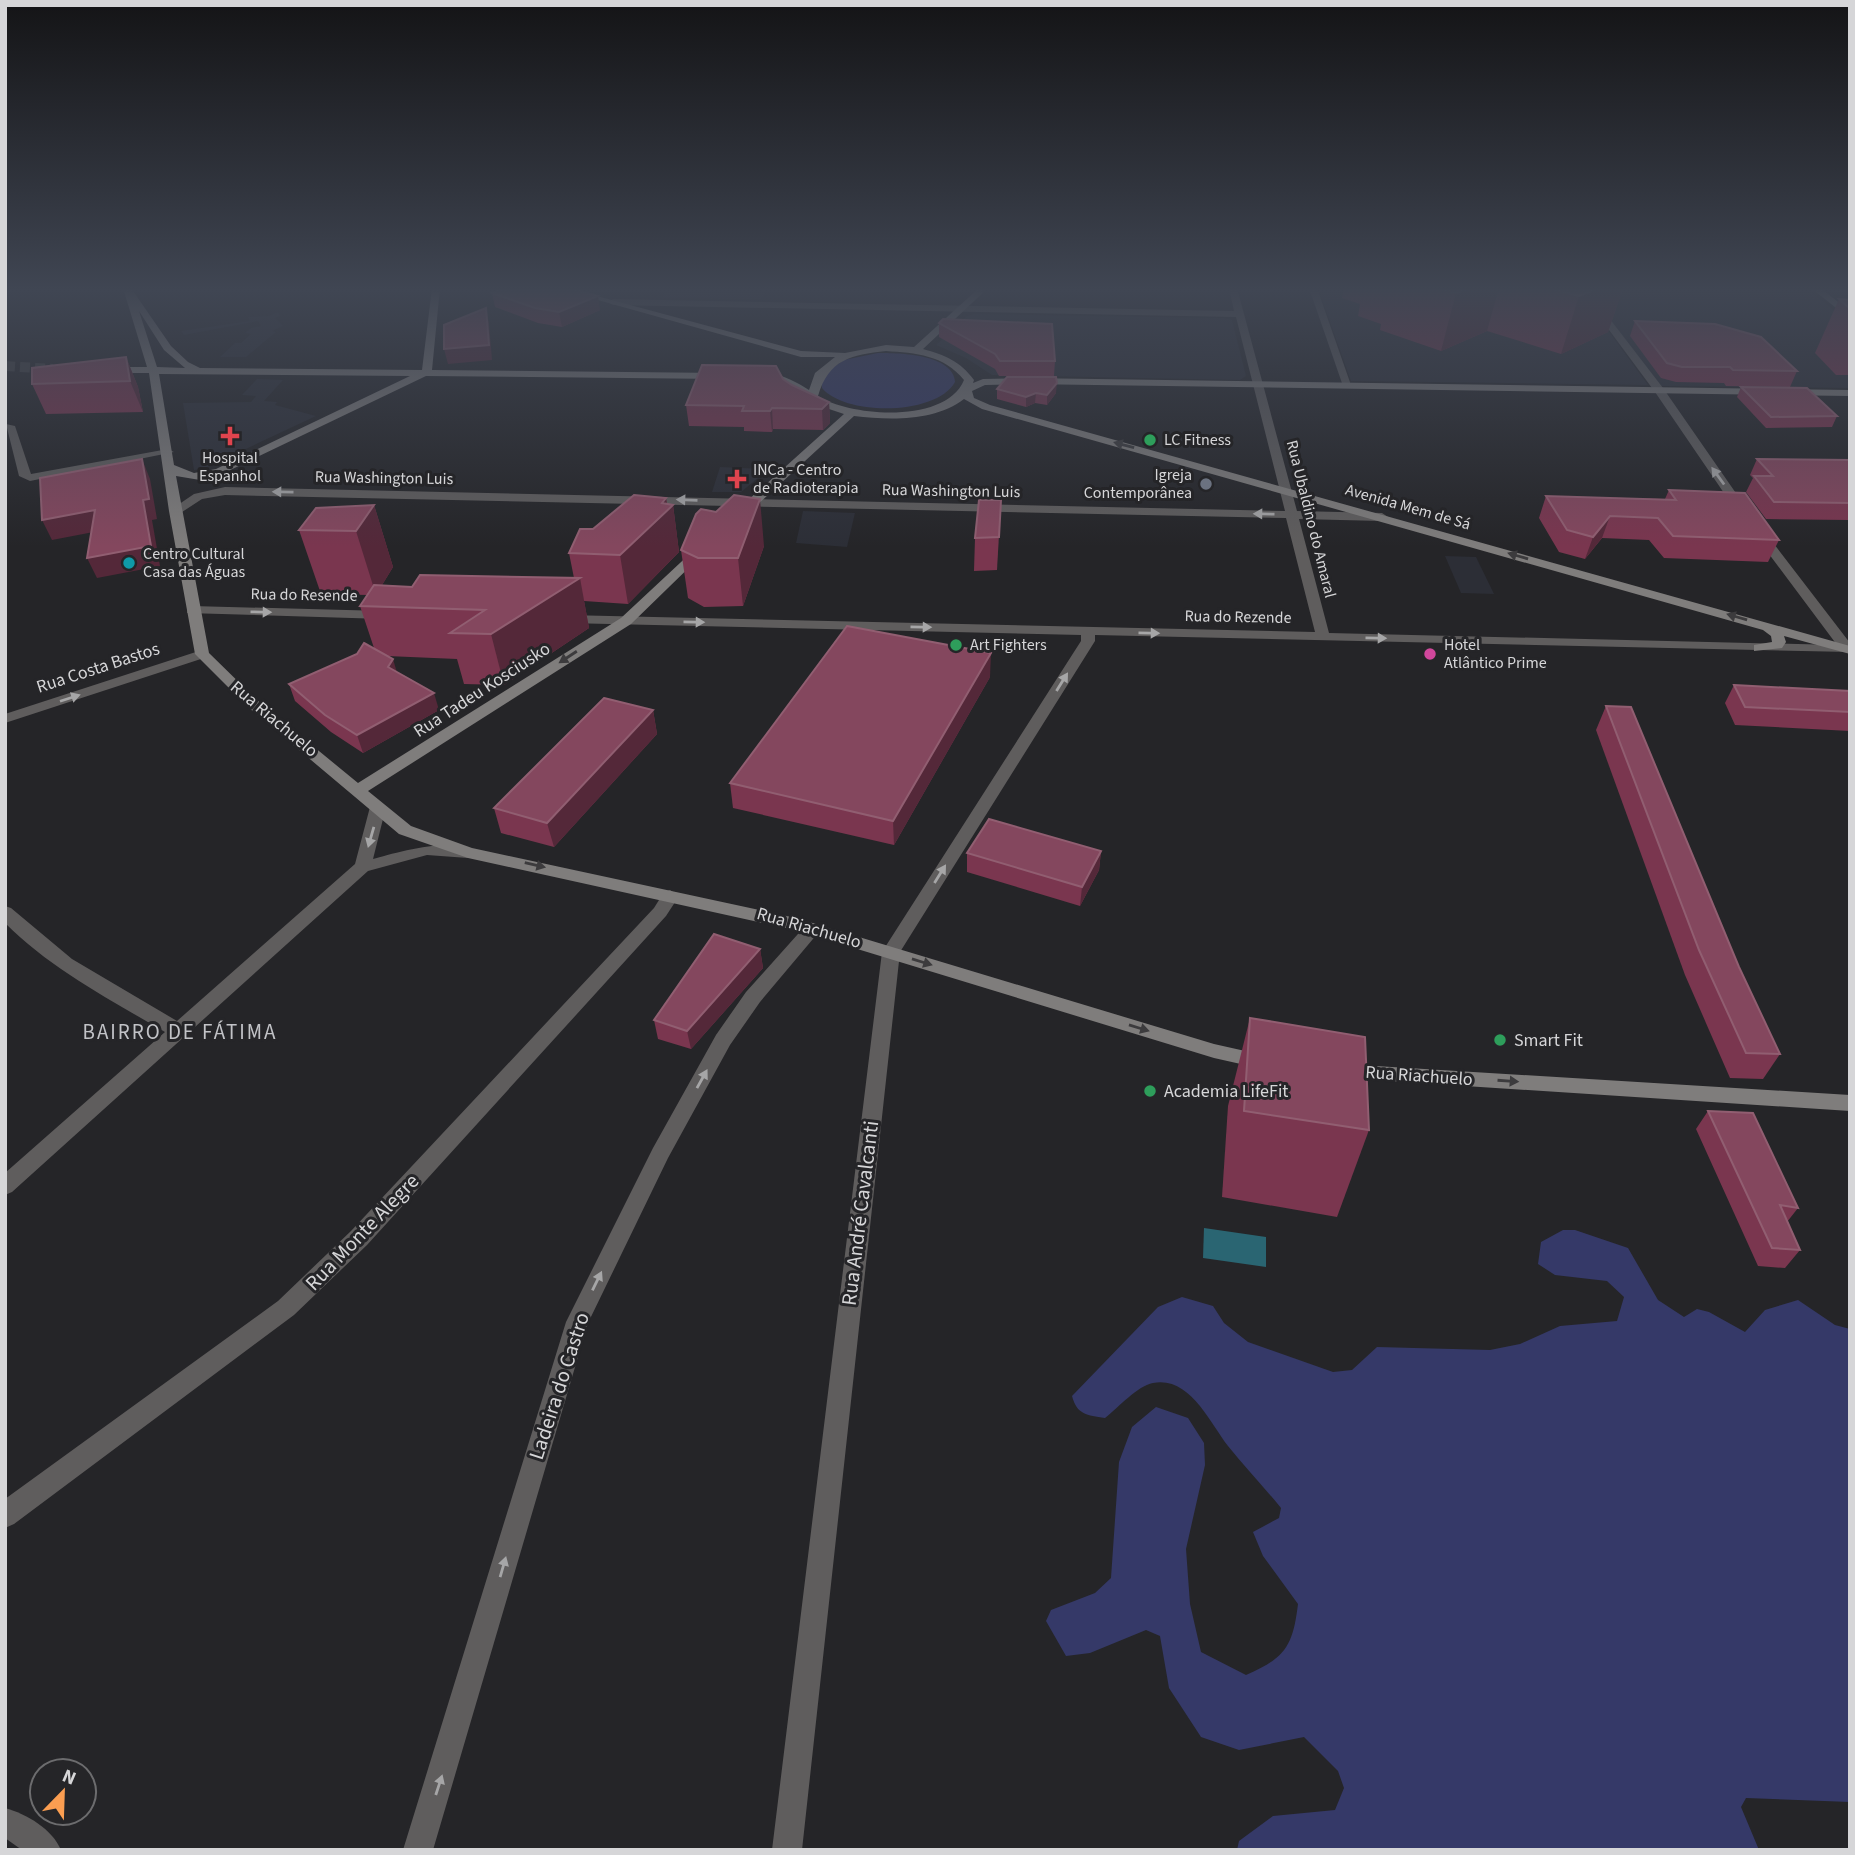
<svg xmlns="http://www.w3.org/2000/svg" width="1855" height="1855" font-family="'Source Sans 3',sans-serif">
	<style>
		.built { fill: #2c2e36 }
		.green { fill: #353968 }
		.water { fill: #2a6572 }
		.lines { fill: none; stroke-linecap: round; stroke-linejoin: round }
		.secondary-tunnel { stroke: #404042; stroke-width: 10; stroke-dasharray: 10 5; stroke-linecap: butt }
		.street { fill: #5f5d5d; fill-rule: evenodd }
		.secondary { fill: #7f7d7c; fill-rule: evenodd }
		.wall { fill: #7a364f }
		.shaded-wall { fill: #542839 }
		.building { fill: #84475e; stroke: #915e71; stroke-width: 2 }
		.oneway { fill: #3c3b3d }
		.oneway2 { fill: #a6a6a7 }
		.health-dot { fill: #e0444e; stroke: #252528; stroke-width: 2.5 }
		.leisure-dot { fill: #2e9e5b; stroke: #252528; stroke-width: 2.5 }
		.worship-dot { fill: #6b7280; stroke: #252528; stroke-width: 2.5 }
		.culture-dot { fill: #0f9aa8; stroke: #252528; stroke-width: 2.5 }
		.hotel-dot { fill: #d1479c; stroke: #252528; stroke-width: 2.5 }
		.labels { text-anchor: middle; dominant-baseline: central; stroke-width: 6; stroke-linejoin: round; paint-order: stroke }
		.far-poi-label { font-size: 16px; fill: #d6d6d8; stroke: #252528; text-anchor: start }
		.far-street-label { font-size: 16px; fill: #d6d6d8; stroke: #252528 }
		.street-label { font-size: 18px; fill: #d6d6d8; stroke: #252528 }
		.poi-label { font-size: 18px; fill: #d6d6d8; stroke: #252528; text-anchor: start }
		.quarter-label { font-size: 21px; letter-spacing: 2px; fill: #c2c3c7; stroke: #252528 }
		.near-street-label { font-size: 21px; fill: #d6d6d8; stroke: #252528 }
	</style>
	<rect width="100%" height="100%" fill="#252528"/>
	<!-- built -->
	<g class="built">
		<path d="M668 288H767L761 299 662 298Z"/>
		<path d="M1318 288H1577L1648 385 1351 381Z"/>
		<path d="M1584 288H1806L1850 323V388L1661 386Z"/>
		<path d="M278 312 280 316 275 318 283 326 272 331 276 332 246 357H220L235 343H241L251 334 245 333 251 328 261 326 258 321 184 335 181 331 250 321 248 317 269 316Z"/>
		<path d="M974 314 1224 318 1232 320 1246 376 1240 380 992 375 966 358 936 345 967 316Z"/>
		<path d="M257 379 283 380 264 401 277 402 275 405 316 416 203 469 194 470 183 403 251 402 256 396 242 395Z"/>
		<path d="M720 467 764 469H769L741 492H712Z"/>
		<path d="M803 511 855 513 847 547 796 543Z"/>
		<path d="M1445 556 1476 557 1494 594 1461 593Z"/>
	</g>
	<!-- green -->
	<g class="green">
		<path d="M878 353C899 353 953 354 955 382 936 416 845 416 822 388V375L844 360Z"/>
		<path d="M1563 1230H1575L1628 1248 1658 1300 1684 1317 1697 1309 1709 1312 1745 1332 1765 1310 1798 1300 1835 1325 1850 1329V1802L1746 1798 1741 1807 1759 1850H1237L1239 1841 1273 1816 1335 1810 1344 1788 1338 1771 1304 1737 1239 1750 1201 1737 1169 1688 1160 1636 1146 1630 1090 1653 1066 1656 1046 1621 1051 1610 1095 1593 1111 1578 1119 1462 1132 1427 1156 1407 1188 1418 1204 1443 1205 1465 1186 1549 1190 1604 1201 1652 1246 1675C1286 1658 1293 1645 1298 1604L1263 1556 1253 1532 1279 1518 1281 1508C1264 1487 1245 1467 1228 1446 1210 1423 1190 1376 1153 1383 1137 1386 1118 1408 1105 1418 1087 1415 1077 1415 1072 1396L1158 1307 1182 1297 1213 1306 1224 1323 1248 1342 1333 1372 1352 1370 1377 1347 1490 1350 1520 1344 1560 1326 1617 1321 1624 1297 1607 1281 1555 1275 1538 1264 1541 1242Z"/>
	</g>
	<!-- water -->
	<path class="water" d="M1204 1228 1266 1237V1267L1203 1258Z"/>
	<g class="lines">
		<!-- secondary-tunnel -->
		<path class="secondary-tunnel" d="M5 366 53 369"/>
		<!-- street -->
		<g class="street">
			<path d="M1229 288H1237L1297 511 1382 513 1388 517 1382 521 1299 519 1329 633 1837 645 1754 534 1760 530 1764 531 1850 643V652L1095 635V641L900 952 802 1850H772L882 952 1081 641V635L566 623 559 619 566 615 1315 632 1286 518 225 495 202 499 179 514 169 511 194 494 225 487 1285 511 1236 317 613 305 608 302 613 299 1234 311Z"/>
			<path d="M1309 288H1317L1352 388 1343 386Z"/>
			<path d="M1578 288H1586L1663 388 1749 512 1747 515H1739L1655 392Z"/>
			<path d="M6 424 15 426 31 474 168 449 174 452 30 481 19 476Z"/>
			<path d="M192 606 384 611 391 615 384 619 187 613V607Z"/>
			<path d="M202 650 207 651V657L5 723V714Z"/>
			<path d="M378 802 386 807 373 859C395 853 460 834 476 853L468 858 427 855 368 871 12 1192 5 1195V1173L165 1032C109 999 51 969 5 923V906L11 908 72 959 177 1021 355 864 370 807Z"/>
			<path d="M670 890 679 896 666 916 367 1245 294 1315 14 1524 5 1528V1499L278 1301 351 1231 654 908 664 892Z"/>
			<path d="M812 923 818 925 821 929 818 933 760 1002 730 1045 668 1158 588 1323 433 1850H403L566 1322 653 1148 716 1035 746 992 806 925Z"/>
			<path d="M5 1808C27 1814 52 1829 61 1850H22L5 1838Z"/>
		</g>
		<!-- secondary -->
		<g class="secondary">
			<path d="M123 288H131L171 346 188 362 200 368 422 370 432 288H440L432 370 722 373 727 376 722 379 426 376 224 473 200 480 176 476 209 653 258 701 358 783 621 618 695 549 705 552 631 624 368 791 411 826 472 848 796 918 1214 1044 1263 1055 1270 1057 1273 1062 1270 1067 1263 1069 1214 1058 795 930 468 858 399 834 248 707 195 654 169 511 149 373H109L104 370 109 367H147ZM139 311 164 350 185 368 157 367ZM159 374 410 376 216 469 194 473 174 465Z"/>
			<path d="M555 288H567L801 351 845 353 886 345 914 347 979 288H988L923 349C945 355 960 361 974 380L973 383 983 379 1025 378 1850 390V396L1025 384 985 385 972 391 974 398 990 405 1850 646V654L1784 636 1786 642 1782 648 1754 651V645L1772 642 1771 636 1763 630 982 409 964 399C934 422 889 420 854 416L744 517H736V511L844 414 823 407 783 384 759 377C773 368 796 382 809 390L815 373 835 357H801ZM886 351C916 353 944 355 964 380 946 424 851 417 818 396 829 359 851 355 886 351Z"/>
			<path d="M1811 288H1820L1850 311V319Z"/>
			<path d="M1343 1064 1850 1095V1111L1343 1078 1336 1076 1333 1071 1336 1066Z"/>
		</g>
	</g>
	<!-- wall -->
	<g class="wall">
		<path d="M1344 288H1623L1608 332 1561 354 1487 331 1441 351 1380 330 1381 324 1358 316 1360 304 1342 298Z"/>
		<path d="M492 293 600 310 562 327 538 323 495 307Z"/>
		<path d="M1839 299 1850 300V375H1836L1815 353Z"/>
		<path d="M1635 321 1797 371 1790 387 1726 386 1724 383 1676 382 1661 378 1630 336Z"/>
		<path d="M939 323 1055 361 1054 376H999L995 369 939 337Z"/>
		<path d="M126 357 138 387 143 412 46 414 32 384Z"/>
		<path d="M783 379 792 385 829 402 830 423 823 430 773 429 772 432 744 431V427L689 426 686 405Z"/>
		<path d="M1741 387 1837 416 1832 427 1766 428 1737 397Z"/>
		<path d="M997 389 1056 393 1047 405 1035 403 1026 407 997 399Z"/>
		<path d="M1757 459 1850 460V520L1766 519 1746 492 1753 478 1750 475Z"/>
		<path d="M1669 490 1779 540 1768 562 1664 558 1649 540 1602 538 1585 559 1559 552 1539 518 1546 496 1665 499Z"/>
		<path d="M666 498 667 504 673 505 679 552 628 604 584 601 589 628 504 685 464 684 457 659 387 656 397 672 439 710 363 753 331 732 295 701 289 684 374 648 360 606 368 595 321 594 299 530 374 505 393 567 382 585 412 587 574 578 569 553 593 529Z"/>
		<path d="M1001 500 997 570 974 571 975 538Z"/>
		<path d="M764 546 743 606 704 607 688 598 681 550Z"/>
		<path d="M990 677 894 845 733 808 730 783Z"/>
		<path d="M1734 685 1850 691V731L1735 725 1725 703Z"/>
		<path d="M1606 706 1739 967 1780 1054 1763 1079 1730 1078 1685 975 1596 730Z"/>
		<path d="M653 710 657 734 554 847 501 833 494 808Z"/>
		<path d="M1101 851 1099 870 1080 906 967 872V853Z"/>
		<path d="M760 949 763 968 691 1049 658 1039 654 1020Z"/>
		<path d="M1250 1018 1369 1130 1337 1217 1222 1197 1228 1106Z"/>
		<path d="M1708 1111 1798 1208 1787 1222 1800 1250 1785 1268 1758 1266 1696 1129Z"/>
	</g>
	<!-- shaded-wall -->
	<g class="shaded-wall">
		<path d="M1470 288H1499L1487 331 1441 351 1456 293Z"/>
		<path d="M1599 288H1623L1608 332 1561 354 1579 296Z"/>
		<path d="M598 296 600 310 562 327 559 312Z"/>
		<path d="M486 308 489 323 492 360 448 364 444 349Z"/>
		<path d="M126 357 138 387 143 412 130 381Z"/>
		<path d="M1057 383 1056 393 1047 405V395Z"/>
		<path d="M1036 393 1035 403 1026 407V397Z"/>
		<path d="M829 402 830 423 823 430 822 409Z"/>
		<path d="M772 408 773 429 772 432 770 411Z"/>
		<path d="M142 459 150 479 157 519 152 520 160 566 97 578 87 558Z"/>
		<path d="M666 498 668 509 673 505 679 552 628 604 620 555Z"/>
		<path d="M760 499 764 546 743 606 738 558Z"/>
		<path d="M374 505 393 567 376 595 356 531Z"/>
		<path d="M95 510 104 530 52 540 42 520Z"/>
		<path d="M1610 516 1602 538 1585 559 1593 537Z"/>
		<path d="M580 578 589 628 504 685 491 634Z"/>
		<path d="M991 653 990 677 894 845 893 821Z"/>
		<path d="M393 659 398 676 388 667Z"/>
		<path d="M434 693 439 710 363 753 357 735Z"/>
		<path d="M653 710 657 734 554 847 547 823Z"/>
		<path d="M1101 851 1099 870 1080 906 1082 887Z"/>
		<path d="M760 949 763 968 691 1049 687 1031Z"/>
	</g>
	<!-- building -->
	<g class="building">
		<path d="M505 288H568L598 296 559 312 535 308 492 293Z"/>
		<path d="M1437 288H1470L1456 293Z"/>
		<path d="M1549 288H1599L1579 296Z"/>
		<path d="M1839 299 1850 300V309Z"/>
		<path d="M486 308 489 345 444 349V325Z"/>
		<path d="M943 319 1052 324 1055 361H1000L995 354 939 323Z"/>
		<path d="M1635 321 1715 324 1761 337 1797 371 1733 370 1730 367H1682L1667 363Z"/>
		<path d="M126 357 130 381 32 384V368Z"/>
		<path d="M702 365 776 366 783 379 792 385 829 402 822 409 772 408 770 411H742L744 406 686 405Z"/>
		<path d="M1007 377H1056L1057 383 1047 395 1036 393 1026 397 997 389Z"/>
		<path d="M1741 387 1807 388 1837 416 1771 417Z"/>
		<path d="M142 459 149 499 143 500 151 546 87 558 95 510 42 520 40 478Z"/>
		<path d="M1757 459 1850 460V503L1774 502 1754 476H1773Z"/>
		<path d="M1669 490 1745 493 1779 540 1673 536 1658 518 1610 516 1593 537 1567 530 1546 496 1676 500Z"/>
		<path d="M634 495 666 498 662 503 673 505 620 555 569 553 580 529H593Z"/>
		<path d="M734 495 760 499 738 558H698L681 550 696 514 701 509 716 512Z"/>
		<path d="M979 500H1001L999 537 975 538Z"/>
		<path d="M374 505 356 531 299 530 316 508Z"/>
		<path d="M420 575 580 578 491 634 450 633 485 610 360 606 374 585 412 587Z"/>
		<path d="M847 626 991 653 893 821 730 783Z"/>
		<path d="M364 643 393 659 388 667 434 693 357 735 325 715 289 684 357 654Z"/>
		<path d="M1734 685 1850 691V712L1745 707Z"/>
		<path d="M604 698 653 710 547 823 494 808Z"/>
		<path d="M1606 706 1631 707 1739 967 1780 1054 1746 1053 1699 950Z"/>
		<path d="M989 819 1101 851 1082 887 967 853Z"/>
		<path d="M714 934 760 949 687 1031 654 1020Z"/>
		<path d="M1250 1018 1365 1037 1369 1130 1244 1111Z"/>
		<path d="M1708 1111 1753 1113 1798 1208 1780 1205 1800 1250 1772 1248Z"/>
	</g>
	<!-- one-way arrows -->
	<defs><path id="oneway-solid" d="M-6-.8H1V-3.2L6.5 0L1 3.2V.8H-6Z" transform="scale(1.75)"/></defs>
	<g class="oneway">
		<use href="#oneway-solid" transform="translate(1124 445) rotate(-165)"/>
		<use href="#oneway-solid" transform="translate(1518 556) rotate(-164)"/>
		<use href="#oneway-solid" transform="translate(1737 617) rotate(-164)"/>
		<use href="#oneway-solid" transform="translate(568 657) rotate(147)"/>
		<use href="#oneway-solid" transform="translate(535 865) rotate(13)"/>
		<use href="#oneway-solid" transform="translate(922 962) rotate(17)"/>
		<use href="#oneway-solid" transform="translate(1139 1028) rotate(17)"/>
		<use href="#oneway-solid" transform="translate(1508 1081) rotate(4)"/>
	</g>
	<g class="oneway2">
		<use href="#oneway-solid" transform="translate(1718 476) rotate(-126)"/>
		<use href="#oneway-solid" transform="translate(283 492) rotate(-179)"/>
		<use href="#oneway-solid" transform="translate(687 500) rotate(-178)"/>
		<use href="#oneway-solid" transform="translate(1264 514) rotate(-179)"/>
		<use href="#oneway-solid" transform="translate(261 612) rotate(1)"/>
		<use href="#oneway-solid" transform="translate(694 622) rotate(1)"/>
		<use href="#oneway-solid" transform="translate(921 627) rotate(1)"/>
		<use href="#oneway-solid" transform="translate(1149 633) rotate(1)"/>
		<use href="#oneway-solid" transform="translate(1376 638) rotate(1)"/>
		<use href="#oneway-solid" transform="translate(1062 682) rotate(-58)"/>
		<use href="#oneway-solid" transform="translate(70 698) rotate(-18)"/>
		<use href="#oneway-solid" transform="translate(371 837) rotate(106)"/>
		<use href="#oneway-solid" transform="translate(940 874) rotate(-58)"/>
		<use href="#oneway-solid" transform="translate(702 1079) rotate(-61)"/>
		<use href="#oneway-solid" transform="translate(597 1281) rotate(-64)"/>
		<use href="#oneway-solid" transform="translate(503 1567) rotate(-74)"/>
		<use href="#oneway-solid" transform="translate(439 1785) rotate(-72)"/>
	</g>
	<!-- sky -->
	<linearGradient id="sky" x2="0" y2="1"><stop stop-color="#141416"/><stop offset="0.53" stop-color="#404653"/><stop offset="1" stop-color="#404653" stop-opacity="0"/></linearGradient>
	<rect width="1855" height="547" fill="url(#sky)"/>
	<!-- markers -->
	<g class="health-dot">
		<path d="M226.5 425.5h7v7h7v7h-7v7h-7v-7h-7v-7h7z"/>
		<path d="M733.5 468.5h7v7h7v7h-7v7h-7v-7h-7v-7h7z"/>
	</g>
	<g class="leisure-dot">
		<circle cx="1150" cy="440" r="7"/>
		<circle cx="956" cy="645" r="7"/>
		<circle cx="1500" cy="1040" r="7"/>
		<circle cx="1150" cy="1091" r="7"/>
	</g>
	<circle class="worship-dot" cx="1206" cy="484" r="7"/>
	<circle class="culture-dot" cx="129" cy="563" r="7"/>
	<circle class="hotel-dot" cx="1430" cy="654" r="7"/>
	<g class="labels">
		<!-- far-poi labels -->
		<g class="far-poi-label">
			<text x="1164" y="440">LC Fitness</text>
			<text x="230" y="458" text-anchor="middle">Hospital<tspan x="230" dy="18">Espanhol</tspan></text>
			<text x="753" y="470">INCa - Centro<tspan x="753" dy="18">de Radioterapia</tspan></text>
			<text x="1192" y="475" text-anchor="end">Igreja<tspan x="1192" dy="18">Contemporânea</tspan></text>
			<text x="143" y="554">Centro Cultural<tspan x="143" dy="18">Casa das Águas</tspan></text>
			<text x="970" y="645">Art Fighters</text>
			<text x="1444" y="645">Hotel<tspan x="1444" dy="18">Atlântico Prime</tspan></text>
		</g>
		<!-- far-street labels -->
		<g class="far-street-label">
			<text transform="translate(384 478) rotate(1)">Rua Washington Luis</text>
			<text transform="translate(951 491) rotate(1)">Rua Washington Luis</text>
			<text transform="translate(1408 507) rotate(16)">Avenida Mem de Sá</text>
			<text transform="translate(1311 519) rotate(76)">Rua Ubaldino do Amaral</text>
			<text transform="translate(304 595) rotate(1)">Rua do Resende</text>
			<text transform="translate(1238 617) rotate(1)">Rua do Rezende</text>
		</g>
		<!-- street labels -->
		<g class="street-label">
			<text transform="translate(98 668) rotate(-18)">Rua Costa Bastos</text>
			<text transform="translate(482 690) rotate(-33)">Rua Tadeu Kosciusko</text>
			<text transform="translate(274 719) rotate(40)">Rua Riachuelo</text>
			<text transform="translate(809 928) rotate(16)">Rua Riachuelo</text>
			<text transform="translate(1419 1076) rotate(4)">Rua Riachuelo</text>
		</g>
		<!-- poi labels -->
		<g class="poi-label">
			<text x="1514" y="1040">Smart Fit</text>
			<text x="1164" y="1091">Academia LifeFit</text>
		</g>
		<!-- quarter labels -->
		<g class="quarter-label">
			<text x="180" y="1032">BAIRRO DE FÁTIMA</text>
		</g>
		<!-- near-street labels -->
		<g class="near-street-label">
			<text transform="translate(860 1213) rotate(-83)">Rua André Cavalcanti</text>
			<text transform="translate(362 1232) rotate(-46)">Rua Monte Alegre</text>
			<text transform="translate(559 1386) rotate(-72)">Ladeira do Castro</text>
		</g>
	</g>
	<!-- border -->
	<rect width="1855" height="1855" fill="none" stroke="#d6d6d8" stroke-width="14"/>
	<!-- north arrow -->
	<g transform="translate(63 1792) rotate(23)"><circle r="33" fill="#252528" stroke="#6c6c6e" stroke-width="2"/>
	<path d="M0-5L12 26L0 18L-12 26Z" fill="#fb9e51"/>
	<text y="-10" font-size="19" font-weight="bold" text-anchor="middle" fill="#d6d6d8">N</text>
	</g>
</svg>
